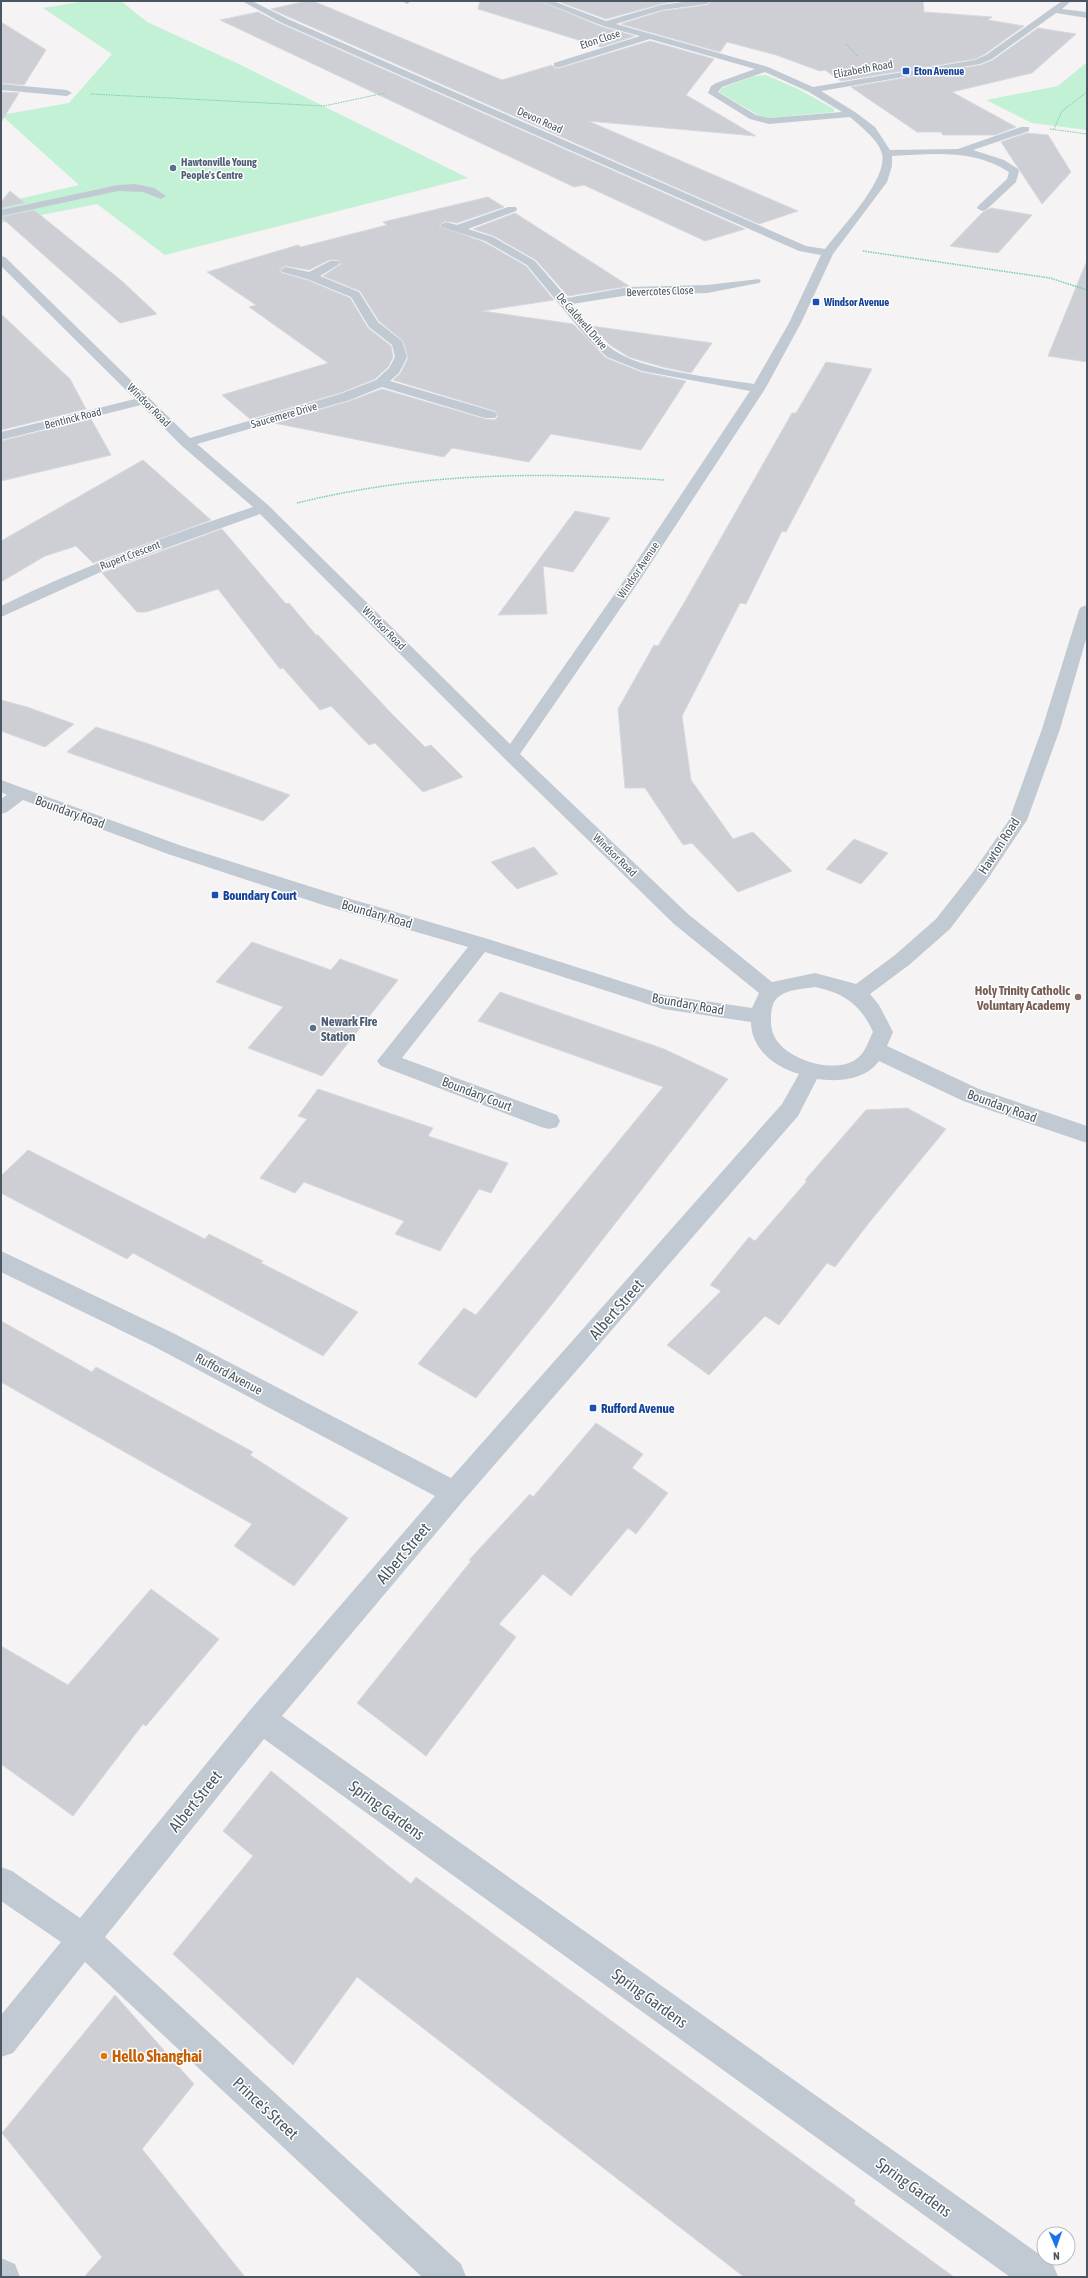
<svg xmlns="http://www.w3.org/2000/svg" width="1088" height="2278" font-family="'Asap Condensed',sans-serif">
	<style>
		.green { fill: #c3f1d5 }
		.building { fill: #cdcfd5; stroke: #d7d9de }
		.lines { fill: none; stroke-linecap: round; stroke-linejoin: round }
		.path-far1 { stroke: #7ad0a6; stroke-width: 1; stroke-dasharray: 1.5 1; stroke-linecap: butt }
		.path { stroke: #7ad0a6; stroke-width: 1.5; stroke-dasharray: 1.5 1; stroke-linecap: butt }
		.minor { fill: #c1cad2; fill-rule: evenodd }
		.transit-dot { fill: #1a4fb4; stroke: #fff; stroke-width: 1.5 }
		.service-dot { fill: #5c6f8a; stroke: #fff; stroke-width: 1.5 }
		.education-dot { fill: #8d6e63; stroke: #fff; stroke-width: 1.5 }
		.food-dot { fill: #e8710a; stroke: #fff; stroke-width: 1.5 }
		.labels { text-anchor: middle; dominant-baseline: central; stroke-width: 3; stroke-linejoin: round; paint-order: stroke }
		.far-street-label { font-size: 11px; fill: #4a5661; stroke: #fff }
		.far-transit-label { font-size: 11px; font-weight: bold; fill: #164399; stroke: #fff; text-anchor: start }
		.far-service-label { font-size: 11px; font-weight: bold; fill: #4e5e75; stroke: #fff; text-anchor: start }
		.street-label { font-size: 13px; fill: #4a5661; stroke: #fff }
		.transit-label { font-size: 13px; font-weight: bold; fill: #164399; stroke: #fff; text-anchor: start }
		.education-label { font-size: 13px; font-weight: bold; fill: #785e54; stroke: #fff; text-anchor: end }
		.service-label { font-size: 13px; font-weight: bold; fill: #4e5e75; stroke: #fff; text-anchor: start }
		.near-street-label { font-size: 16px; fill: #4a5661; stroke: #fff }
		.near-food-label { font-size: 16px; font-weight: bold; fill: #c56008; stroke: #fff; text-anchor: start }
	</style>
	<rect width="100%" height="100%" fill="#f5f3f3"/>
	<!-- green -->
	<g class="green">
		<path d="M85 1H121L147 22 241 65 468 178 165 255 97 204 1 223V203L79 185 1 115 69 103 112 54 43 8Z"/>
		<path d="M1087 62V130L1032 123 986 100 1058 86Z"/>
		<path d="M766 75 800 90 834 109V112L768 118 758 115 719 92 722 88 754 76Z"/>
	</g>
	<!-- building -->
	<g class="building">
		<path d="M307 1H313L502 80 552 65 554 68H560L650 41 714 59 686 95 756 136 588 121 798 211 759 224 271 9Z"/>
		<path d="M480 1H540L602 27 635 36 601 47 478 9Z"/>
		<path d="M557 1H679L661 4 606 19Z"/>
		<path d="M712 1H923L924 12 992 17 988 20 1024 26 985 54 975 59 841 81 825 70 820 71 776 55 727 42 720 52 621 24 662 11 707 5Z"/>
		<path d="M258 12 281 24 745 229 705 241 584 185 574 187 220 20Z"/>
		<path d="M1 22 46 50 24 85 1 83Z"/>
		<path d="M1038 28 1076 34 1032 73 952 92 1016 127 995 135H943L941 132H917L851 87 981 65 993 60Z"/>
		<path d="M1 92 19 93 1 122Z"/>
		<path d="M1027 133 1048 135 1071 172 1042 204 1001 142Z"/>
		<path d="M10 191 25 203 1 208V202Z"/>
		<path d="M488 197 504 207 457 223 445 221 439 226 484 242 526 266 554 300 482 311 573 324 606 358 641 372 686 381 641 450 551 434 529 462 452 448 444 457 274 423 350 401 382 389 485 419 495 420 498 416 495 411 393 380 400 374 408 358 403 341 379 321 360 291 323 276 341 264 338 260H329L309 270 286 266 279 270 282 273 307 280 350 298 368 328 391 346 393 357 388 367 375 379 340 393 250 419 222 395 328 363 249 307 256 305 207 272 298 245 301 247 387 225 383 222Z"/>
		<path d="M991 208 1032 215 998 253 950 246 983 212Z"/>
		<path d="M34 210 123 282 157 314 120 323 1 217Z"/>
		<path d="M515 213 629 286 568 296 536 260 494 236 473 229Z"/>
		<path d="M1086 263 1087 362 1048 356Z"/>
		<path d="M1 314 70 379 86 409 1 430Z"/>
		<path d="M591 326 712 343 691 373 663 367 629 357 610 345Z"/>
		<path d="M826 362 872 369 786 532 782 531 746 604 740 603 682 716 691 780 733 839 753 832 792 871 738 892 692 843 683 845 645 788H625L618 709 654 645 658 646 684 603 792 413H796Z"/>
		<path d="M91 419 111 455 1 481V441Z"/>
		<path d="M143 460 211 520 93 563 76 546 45 556 1 582V541Z"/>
		<path d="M575 511 610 518 573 572 543 566 547 614 498 615Z"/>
		<path d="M222 529 286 604 289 603 316 635H318L390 712 425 747 431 745 463 777 423 792 375 743 369 745 331 706 320 710 283 668 280 669 218 589 146 612H137L102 573Z"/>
		<path d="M1 700 27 707 74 724 45 747 1 731Z"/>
		<path d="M96 727 149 744 290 795 263 821 67 752Z"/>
		<path d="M854 839 888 853 861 884 826 869Z"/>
		<path d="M534 847 558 874 517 889 491 862Z"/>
		<path d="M252 942 331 970 340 959 398 980 322 1076 248 1048 283 1007 216 982Z"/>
		<path d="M500 992 664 1049 728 1079 553 1303 476 1398 418 1364 464 1308 476 1315 663 1087 478 1021Z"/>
		<path d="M318 1089 433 1128 428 1136 508 1163 491 1193 479 1189 440 1251 395 1234 404 1221 304 1182 295 1193 260 1178 307 1119 298 1116Z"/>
		<path d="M907 1108 946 1129 868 1224 835 1267 827 1263 779 1325 765 1316 709 1375 667 1345 721 1291 710 1285 749 1237 755 1241 807 1181 805 1180 866 1110Z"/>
		<path d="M28 1150 205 1239 209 1234 263 1261 261 1263 358 1312 323 1356 133 1253 127 1259 1 1193V1176Z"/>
		<path d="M1 1321 92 1372 96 1367 253 1452 250 1455 348 1518 294 1586 234 1546 252 1524 1 1382Z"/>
		<path d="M596 1423 643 1454 632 1468 668 1493 636 1534 628 1528 571 1596 543 1574 499 1624 516 1637 426 1756 357 1703 471 1561 469 1560 530 1494 533 1497Z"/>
		<path d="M151 1589 219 1639 146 1726 143 1724 73 1816 1 1764V1646L68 1685Z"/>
		<path d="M271 1771 411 1884 416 1877 855 2200 854 2204 954 2277H744L357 1977 293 2065 173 1954 253 1856 223 1831Z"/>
		<path d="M115 1995 194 2084 142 2149 245 2277H84L102 2257 2 2133Z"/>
	</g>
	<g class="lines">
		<!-- path-far1 -->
		<g class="path-far1">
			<path d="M846 44 858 57"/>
			<path d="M91 94 324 106 385 93"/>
			<path d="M1050 129 1087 134"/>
			<path d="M1054 129 1062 111 1087 92"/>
		</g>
		<!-- path -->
		<g class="path">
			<path d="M863 251 1050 278 1087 290"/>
			<path d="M297 503C423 472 537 472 665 480"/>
		</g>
		<!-- minor -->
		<g class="minor">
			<path d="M242 1H252L288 19 806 246 825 249C841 228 888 180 882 154 879 140 860 126 850 117L769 124 750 119 708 93 711 86 716 83 755 69 650 39 560 67H554V63L640 36 603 26 541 1H553L606 21 661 5 690 1H711L707 4 662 10 616 24 768 67 813 87 975 60 986 55 1062 1H1071L1062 9 1087 12V18L1056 13 992 59 980 64 821 91 855 112 875 127 890 150 958 149 1021 127H1029V131L973 150 1004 160 1018 169 1019 171 1016 182 986 210 982 211 977 208 978 206 1007 179 1009 172C973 149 933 154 892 156V166L887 182 833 254 801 323 765 389 640 580 520 754 688 914 772 982 815 973 856 984 895 955 936 919 973 872 1009 820 1042 729 1079 610 1081 607 1087 605V636L1060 729 1027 820 987 880 950 929 909 965 870 994 879 1005 893 1032 887 1046 979 1089 1087 1126V1143L963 1101 879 1061C865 1080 839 1082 817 1079L798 1116 463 1501 282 1716 1053 2264 1058 2277H1010L264 1739 105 1937 461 2264 466 2277H422L85 1962 13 2053 1 2057V2015L61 1942 1 1901V1867L12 1871 80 1918 251 1709 435 1496 155 1347 1 1272V1251L173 1333 451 1478 782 1104 799 1074C775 1067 751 1049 751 1022L663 1009 485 952 402 1058 557 1115 560 1121 557 1127 549 1129 541 1127 381 1066 377 1061 468 947 323 905 168 854 23 800 7 812 1 814V799L7 795 1 792V780L182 846 337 895 488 939 664 995 752 1008 759 993 674 924 505 759 260 514 103 571 1 617V606C82 566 167 536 253 507L182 446 141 405 1 440V432L135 399 1 266V256L5 257 190 438 340 394 376 380 389 368 395 357 392 345 369 327 351 297 307 279 282 272 280 270 286 267 309 272 330 261H338L340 263 338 265 320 276 359 292 378 322 402 341 407 357 399 373 390 381 495 412 497 415 495 418H485L382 387 350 400 197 444 268 505 510 744 625 579 750 391 642 371 607 357 587 338 527 265 485 241 442 227 440 225 446 222 457 225 508 207H516L517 209 516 211 468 229 493 237 535 261 567 298 629 287 707 285 759 279 761 281 759 283 707 293 629 295 572 304C585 320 598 340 615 351 645 371 717 378 754 384L789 323 821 255 799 251 282 23ZM765 72 809 92 842 112 769 118 756 115 718 92 722 87ZM815 987C844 993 861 1005 873 1032 868 1042 865 1054 855 1060 832 1075 778 1058 772 1030 771 1026 771 1022 771 1018 771 1011 772 1003 777 998 787 989 803 989 815 987Z"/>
			<path d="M402 1H411L407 4Z"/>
			<path d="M1 84 67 90 72 93 67 96 1 90Z"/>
			<path d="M135 184 154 188 166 196 161 199 143 192 118 191 1 216V210L118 185Z"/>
			<path d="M1 2258 15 2264 20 2277H1Z"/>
		</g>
	</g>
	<!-- markers -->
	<g class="transit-dot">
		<rect x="902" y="67" width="8" height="8" rx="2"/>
		<rect x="812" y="298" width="8" height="8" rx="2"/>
		<rect x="211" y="891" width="8" height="8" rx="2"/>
		<rect x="589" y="1404" width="8" height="8" rx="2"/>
	</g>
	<g class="service-dot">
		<circle cx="173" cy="168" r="4"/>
		<circle cx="313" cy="1028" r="4"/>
	</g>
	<circle class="education-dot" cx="1078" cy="997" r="4"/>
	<circle class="food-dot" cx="104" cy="2056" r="4"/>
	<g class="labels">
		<!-- far-street labels -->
		<g class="far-street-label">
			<text transform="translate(600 39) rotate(-18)">Eton Close</text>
			<text transform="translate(863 69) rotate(-10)">Elizabeth Road</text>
			<text transform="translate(540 120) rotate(24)">Devon Road</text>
			<text transform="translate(660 291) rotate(-2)">Bevercotes Close</text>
			<text transform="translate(582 321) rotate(49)">De Caldwell Drive</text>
			<text transform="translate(149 405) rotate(45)">Windsor Road</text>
			<text transform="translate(284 415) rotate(-16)">Saucemere Drive</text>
			<text transform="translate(73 418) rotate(-14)">Bentinck Road</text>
			<text transform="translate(130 555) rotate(-21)">Rupert Crescent</text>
			<text transform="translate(638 570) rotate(-56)">Windsor Avenue</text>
			<text transform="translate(384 628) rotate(45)">Windsor Road</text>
			<text transform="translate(615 855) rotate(44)">Windsor Road</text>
		</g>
		<!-- far-transit labels -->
		<g class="far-transit-label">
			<text x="914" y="71">Eton Avenue</text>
			<text x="824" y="302">Windsor Avenue</text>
		</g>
		<!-- far-service labels -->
		<g class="far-service-label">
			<text x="181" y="162">Hawtonville Young<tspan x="181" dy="13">People's Centre</tspan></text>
		</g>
		<!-- street labels -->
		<g class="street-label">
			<text transform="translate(70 812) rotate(20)">Boundary Road</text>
			<text transform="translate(999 846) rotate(-57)">Hawton Road</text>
			<text transform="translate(377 914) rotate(16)">Boundary Road</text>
			<text transform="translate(688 1004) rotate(10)">Boundary Road</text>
			<text transform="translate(477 1094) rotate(21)">Boundary Court</text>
			<text transform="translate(1002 1106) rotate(20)">Boundary Road</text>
			<text transform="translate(229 1374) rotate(28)">Rufford Avenue</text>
		</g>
		<!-- transit labels -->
		<g class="transit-label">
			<text x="223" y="895">Boundary Court</text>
			<text x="601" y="1408">Rufford Avenue</text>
		</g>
		<!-- education labels -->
		<g class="education-label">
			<text x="1070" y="990">Holy Trinity Catholic<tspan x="1070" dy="15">Voluntary Academy</tspan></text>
		</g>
		<!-- service labels -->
		<g class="service-label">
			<text x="321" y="1021">Newark Fire<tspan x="321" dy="15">Station</tspan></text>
		</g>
		<!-- near-street labels -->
		<g class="near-street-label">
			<text transform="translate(616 1309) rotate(-49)">Albert Street</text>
			<text transform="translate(403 1553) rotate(-50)">Albert Street</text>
			<text transform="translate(195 1801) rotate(-51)">Albert Street</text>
			<text transform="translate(387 1810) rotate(36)">Spring Gardens</text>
			<text transform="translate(650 1998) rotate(36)">Spring Gardens</text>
			<text transform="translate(266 2108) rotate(43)">Prince's Street</text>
			<text transform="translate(914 2187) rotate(36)">Spring Gardens</text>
		</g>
		<!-- near-food labels -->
		<g class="near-food-label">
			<text x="112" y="2056">Hello Shanghai</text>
		</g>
	</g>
	<!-- border -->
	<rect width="1088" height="2278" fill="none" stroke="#4a5661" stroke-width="4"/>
	<!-- north arrow -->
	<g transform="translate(1056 2246) rotate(178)"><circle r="19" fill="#ffffff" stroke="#b7bbc0"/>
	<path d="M0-3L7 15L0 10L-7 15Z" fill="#1a73e8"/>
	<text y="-6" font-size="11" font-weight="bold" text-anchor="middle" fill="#4a5661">N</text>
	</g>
</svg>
